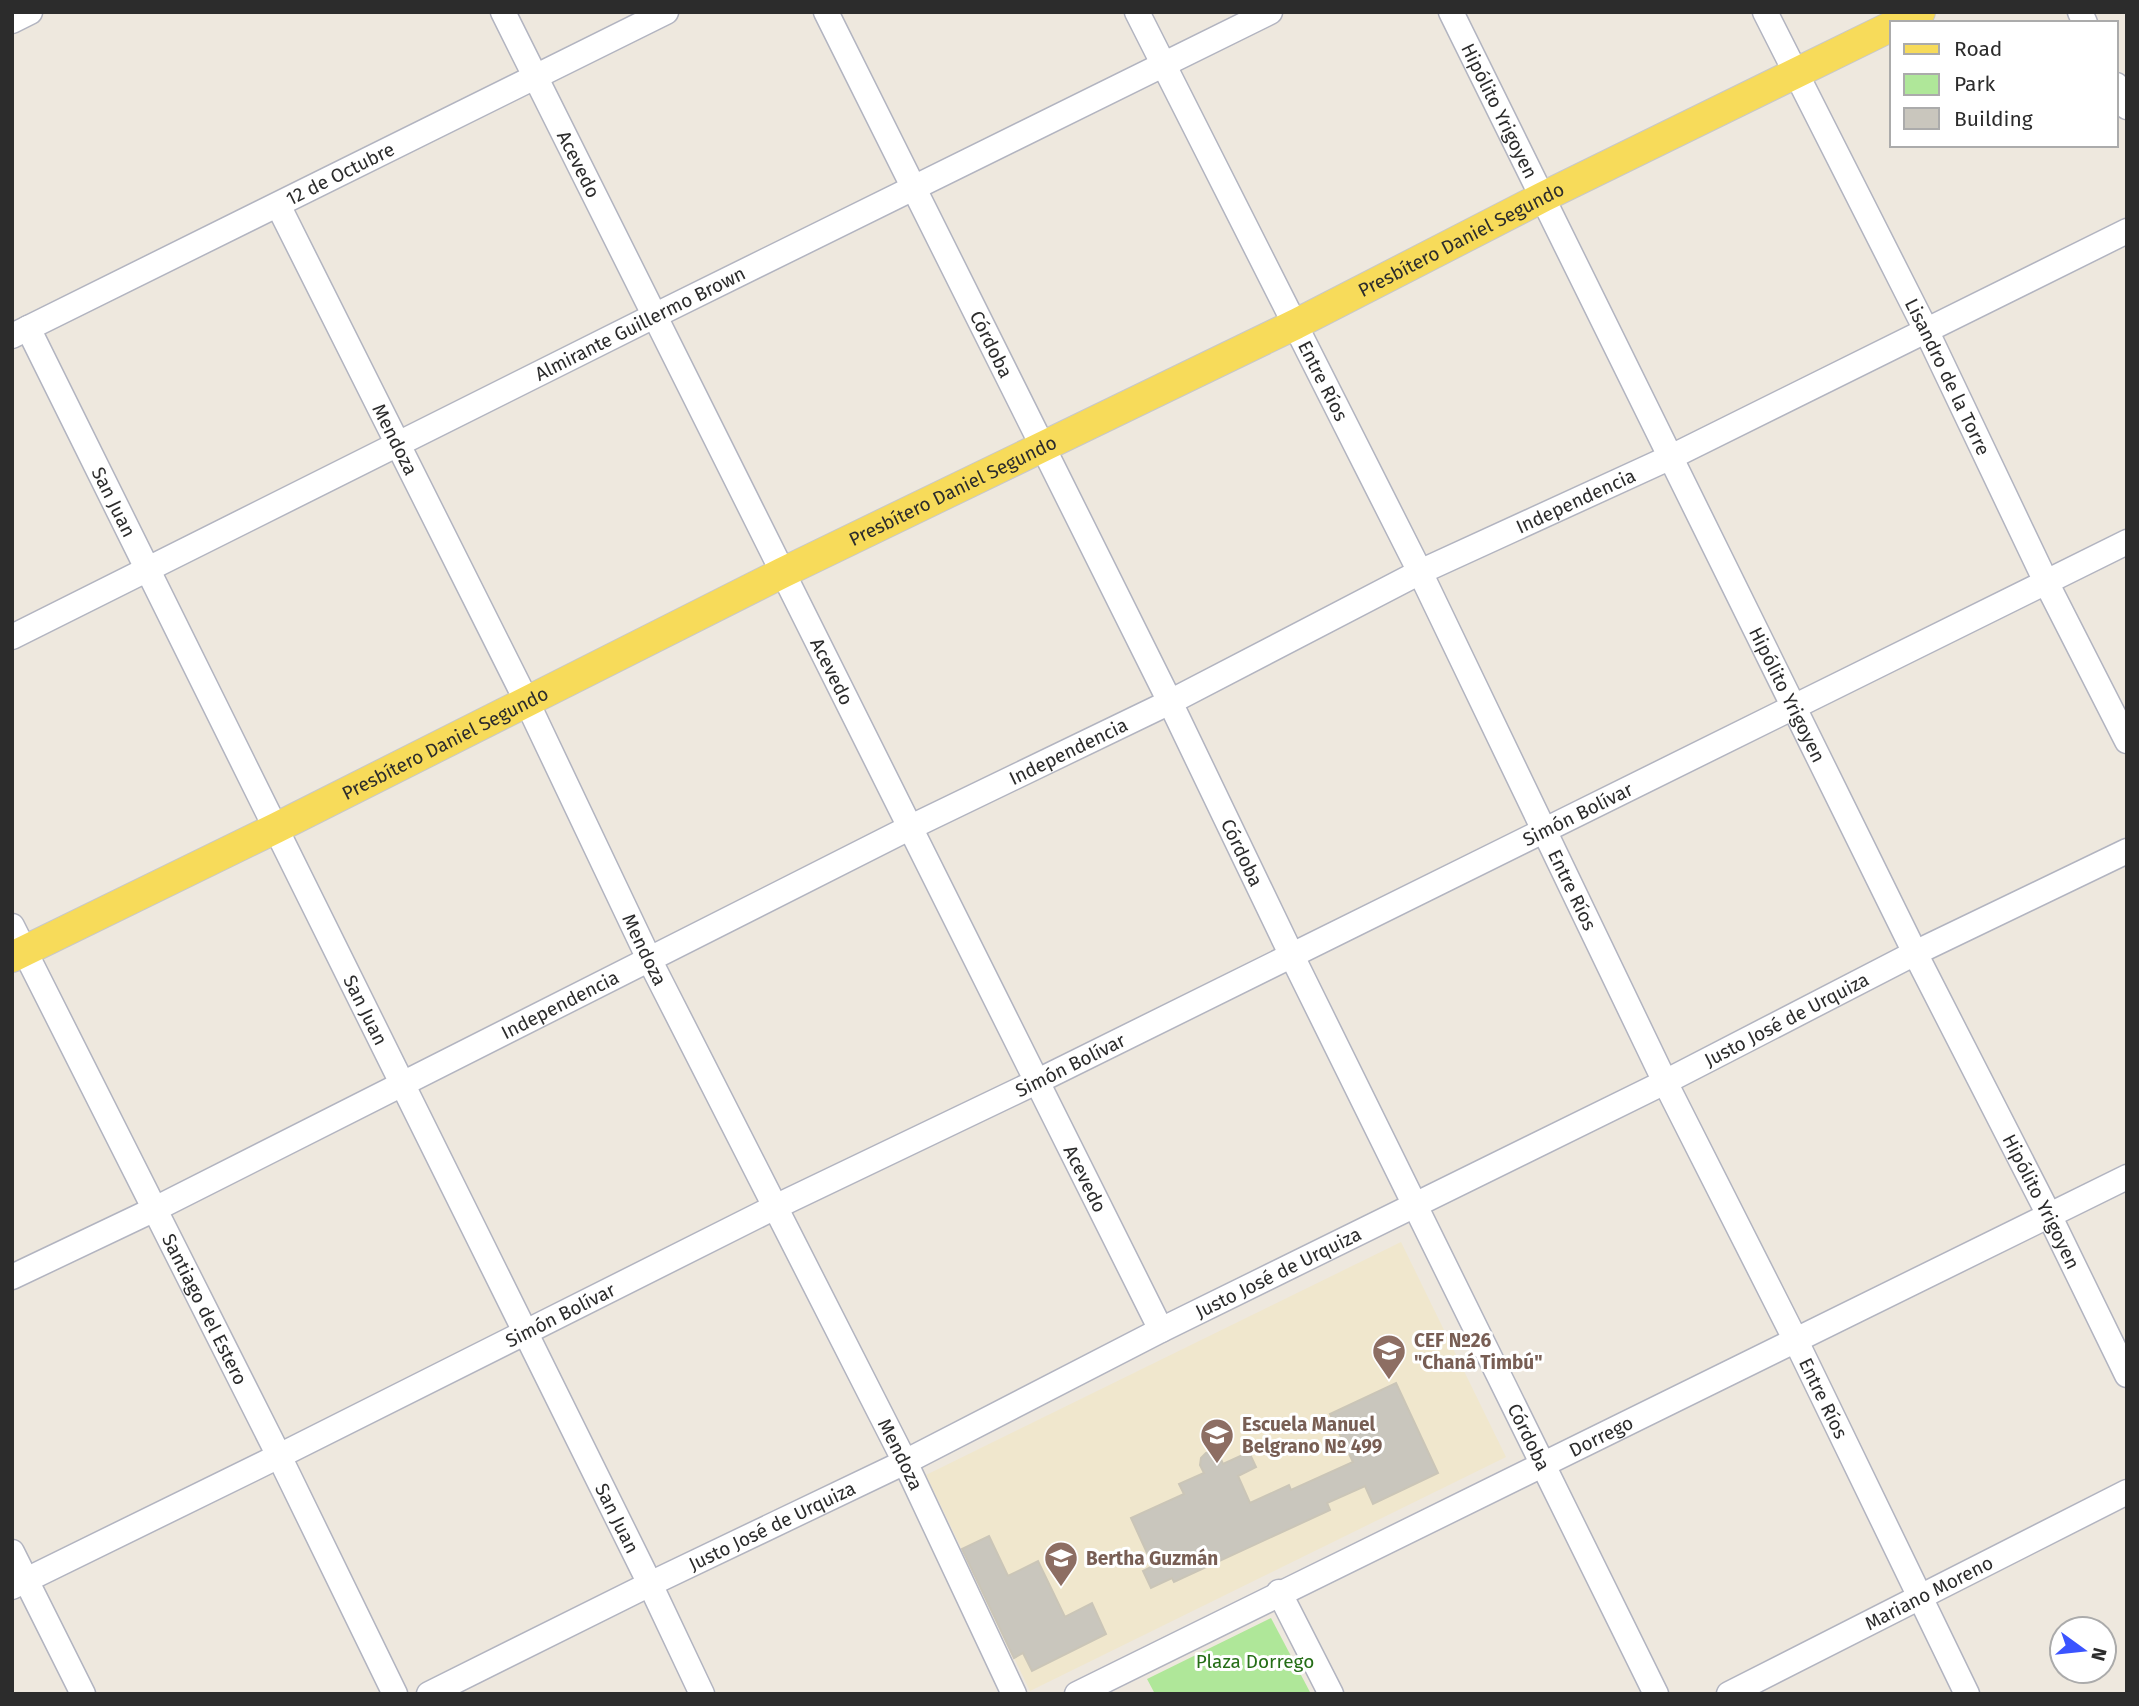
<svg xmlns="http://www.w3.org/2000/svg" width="2139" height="1706" font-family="'Fira Sans',sans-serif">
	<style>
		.education { fill: #f0e7cd }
		.green { fill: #afe799 }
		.building { fill: #c9c6bd; stroke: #cac5b7; stroke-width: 2 }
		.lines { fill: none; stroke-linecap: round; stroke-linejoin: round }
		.minor-casing { stroke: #b2b4c0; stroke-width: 27 }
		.major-casing { stroke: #c8c8c8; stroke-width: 32 }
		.minor { stroke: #fff; stroke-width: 24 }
		.major { stroke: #f7db5a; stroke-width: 30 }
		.labels { text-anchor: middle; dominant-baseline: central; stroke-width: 6; stroke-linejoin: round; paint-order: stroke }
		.street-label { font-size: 19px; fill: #2c2c2c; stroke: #fff }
		.education-label { font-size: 19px; font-weight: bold; fill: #785e54; stroke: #fff; text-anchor: start }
		.park-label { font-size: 19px; fill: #256e17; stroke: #fff }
	</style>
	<rect width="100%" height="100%" fill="#eee8de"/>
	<!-- education -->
	<path class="education" d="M1401 1242 1506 1457 1030 1691 926 1475Z"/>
	<!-- green -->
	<path class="green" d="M1271 1618 1311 1694H1155L1147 1679Z"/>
	<!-- building -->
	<g class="building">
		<path d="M1396 1383 1438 1473 1373 1504 1365 1486 1327 1503 1330 1510 1174 1582 1172 1578 1151 1588 1143 1571 1153 1566 1131 1518 1184 1494 1179 1484 1204 1473 1200 1465 1201 1458 1206 1453 1212 1452 1219 1454 1223 1464 1249 1452 1256 1467 1238 1476 1250 1503 1289 1485 1291 1490 1353 1462 1330 1414Z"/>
		<path d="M989 1536 1008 1576 1038 1561 1065 1617 1092 1603 1106 1634 1032 1671 1023 1653 1014 1658 962 1549Z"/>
	</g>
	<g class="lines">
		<!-- minor casing -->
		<g class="minor-casing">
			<g id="minor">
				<path id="s1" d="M503 12 1161 1330"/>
				<path id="s2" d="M826 12 1170 702 1292 956 1656 1694"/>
				<path id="s3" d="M1137 12 1420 572 1665 1082 1795 1339 1967 1694"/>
				<path id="s4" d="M1451 12 1915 953 2049 1215 2127 1375"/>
				<path id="s5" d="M1765 12 1926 330 2046 582 2127 741"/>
				<path d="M2080 12 2085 23"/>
				<path d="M12 21 30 12"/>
				<path d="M2116 85 2127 107"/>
				<path id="s6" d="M278 205 526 700 649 959 905 1462 1014 1694"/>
				<path id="s7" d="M28 328 650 1584 702 1694"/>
				<path id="s8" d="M12 336 666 12"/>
				<path id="s9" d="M12 637 654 316 1270 12"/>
				<path id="s10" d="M12 926 279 1456 395 1694"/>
				<path id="s11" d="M12 1277 155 1209 909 828 1170 702 1420 572 1671 457 2127 231"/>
				<path d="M12 1552 83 1694"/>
				<path id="s12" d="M12 1587 279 1456 773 1208 1036 1082 2127 542"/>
				<path d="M1279 1592 1331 1694"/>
				<path id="s13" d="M429 1694 650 1584 905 1462 1161 1330 1665 1082 1915 953 2127 851"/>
				<path id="s14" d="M1077 1694 2127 1177"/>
				<path id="s15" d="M1729 1694 2127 1492"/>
			</g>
		</g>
		<!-- major casing -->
		<g class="major-casing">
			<g id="major">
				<path d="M1899 23 1920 12"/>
				<path id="s16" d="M12 957 276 828 782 573 1296 324 1543 197 1892 26"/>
			</g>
		</g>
		<!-- minor -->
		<use href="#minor" class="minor"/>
		<!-- major -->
		<use href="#major" class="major"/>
	</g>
	<!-- icons -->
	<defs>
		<g id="school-pin" transform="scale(1.75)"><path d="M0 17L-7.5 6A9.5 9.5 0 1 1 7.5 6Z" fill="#8d6e63" stroke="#fff"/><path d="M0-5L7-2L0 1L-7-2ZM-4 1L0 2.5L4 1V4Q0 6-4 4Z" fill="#fff"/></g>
	</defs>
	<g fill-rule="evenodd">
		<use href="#school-pin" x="1389" y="1351"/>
		<use href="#school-pin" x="1217" y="1435"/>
		<use href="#school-pin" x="1061" y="1558"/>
	</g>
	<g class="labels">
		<!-- street labels -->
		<g class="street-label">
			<text stroke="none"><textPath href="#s4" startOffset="110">Hipólito Yrigoyen</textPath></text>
			<text stroke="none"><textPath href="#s1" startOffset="170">Acevedo</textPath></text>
			<text stroke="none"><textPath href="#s8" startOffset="366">12 de Octubre</textPath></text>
			<text stroke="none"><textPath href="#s16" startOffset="1617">Presbítero Daniel Segundo</textPath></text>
			<text stroke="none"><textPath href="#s9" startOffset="702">Almirante Guillermo Brown</textPath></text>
			<text stroke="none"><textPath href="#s2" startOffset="371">Córdoba</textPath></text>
			<text stroke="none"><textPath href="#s5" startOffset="408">Lisandro de la Torre</textPath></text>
			<text stroke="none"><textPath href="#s3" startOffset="413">Entre Ríos</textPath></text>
			<text stroke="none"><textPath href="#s6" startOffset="262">Mendoza</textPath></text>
			<text stroke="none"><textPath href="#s16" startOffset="1050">Presbítero Daniel Segundo</textPath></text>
			<text stroke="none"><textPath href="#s11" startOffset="1746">Independencia</textPath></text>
			<text stroke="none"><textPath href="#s7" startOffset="194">San Juan</textPath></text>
			<text stroke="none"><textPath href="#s1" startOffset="737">Acevedo</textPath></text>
			<text stroke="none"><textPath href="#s4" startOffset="761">Hipólito Yrigoyen</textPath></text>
			<text stroke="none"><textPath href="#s16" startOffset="483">Presbítero Daniel Segundo</textPath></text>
			<text stroke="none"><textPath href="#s11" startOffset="1180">Independencia</textPath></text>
			<text stroke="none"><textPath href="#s12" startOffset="1746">Simón Bolívar</textPath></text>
			<text stroke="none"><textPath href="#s2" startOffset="938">Córdoba</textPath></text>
			<text stroke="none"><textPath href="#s3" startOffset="980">Entre Ríos</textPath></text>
			<text stroke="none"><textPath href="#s6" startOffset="830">Mendoza</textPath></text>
			<text stroke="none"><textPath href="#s11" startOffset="612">Independencia</textPath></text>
			<text stroke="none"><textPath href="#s7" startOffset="761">San Juan</textPath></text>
			<text stroke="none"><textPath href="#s13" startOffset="1516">Justo José de Urquiza</textPath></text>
			<text stroke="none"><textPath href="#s12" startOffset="1180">Simón Bolívar</textPath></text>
			<text stroke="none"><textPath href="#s1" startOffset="1304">Acevedo</textPath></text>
			<text stroke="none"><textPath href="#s4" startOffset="1328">Hipólito Yrigoyen</textPath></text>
			<text stroke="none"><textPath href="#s13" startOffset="948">Justo José de Urquiza</textPath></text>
			<text stroke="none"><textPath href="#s10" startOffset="429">Santiago del Estero</textPath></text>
			<text stroke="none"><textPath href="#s12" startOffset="612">Simón Bolívar</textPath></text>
			<text stroke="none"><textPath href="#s3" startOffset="1547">Entre Ríos</textPath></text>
			<text stroke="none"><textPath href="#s14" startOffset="584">Dorrego</textPath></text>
			<text stroke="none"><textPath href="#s2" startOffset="1589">Córdoba</textPath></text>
			<text stroke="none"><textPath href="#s6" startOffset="1396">Mendoza</textPath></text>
			<text stroke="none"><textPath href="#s7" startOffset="1328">San Juan</textPath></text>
			<text stroke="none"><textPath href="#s13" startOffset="382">Justo José de Urquiza</textPath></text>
			<text stroke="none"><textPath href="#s15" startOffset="224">Mariano Moreno</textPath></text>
		</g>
		<!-- education labels -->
		<g class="education-label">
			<text x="1414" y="1340">CEF Nº26<tspan x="1414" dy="22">"Chaná Timbú"</tspan></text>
			<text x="1242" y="1424">Escuela Manuel<tspan x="1242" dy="22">Belgrano Nº 499</tspan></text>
			<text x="1086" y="1558">Bertha Guzmán</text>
		</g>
		<!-- park labels -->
		<g class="park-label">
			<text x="1255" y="1661">Plaza Dorrego</text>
		</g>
	</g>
	<!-- border -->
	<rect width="2139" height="1706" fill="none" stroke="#2c2c2c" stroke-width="28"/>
	<!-- legend -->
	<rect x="1890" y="21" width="228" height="126" fill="#ffffff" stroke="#ababab" stroke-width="2"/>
	<rect x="1904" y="44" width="35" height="10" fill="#f7db5a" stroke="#ababab" stroke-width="2"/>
	<text x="1954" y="56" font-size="21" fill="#2c2c2c">Road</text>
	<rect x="1904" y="74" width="35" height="21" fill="#afe799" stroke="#ababab" stroke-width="2"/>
	<text x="1954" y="91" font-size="21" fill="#2c2c2c">Park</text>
	<rect x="1904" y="108" width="35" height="21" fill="#c9c6bd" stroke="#ababab" stroke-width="2"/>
	<text x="1954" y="126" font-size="21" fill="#2c2c2c">Building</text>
	<!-- north arrow -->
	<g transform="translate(2083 1650) rotate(105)"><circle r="33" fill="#ffffff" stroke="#ababab" stroke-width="2"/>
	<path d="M0-5L12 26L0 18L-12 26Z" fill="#3b54ff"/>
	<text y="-10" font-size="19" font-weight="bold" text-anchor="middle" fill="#2c2c2c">N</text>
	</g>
</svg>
